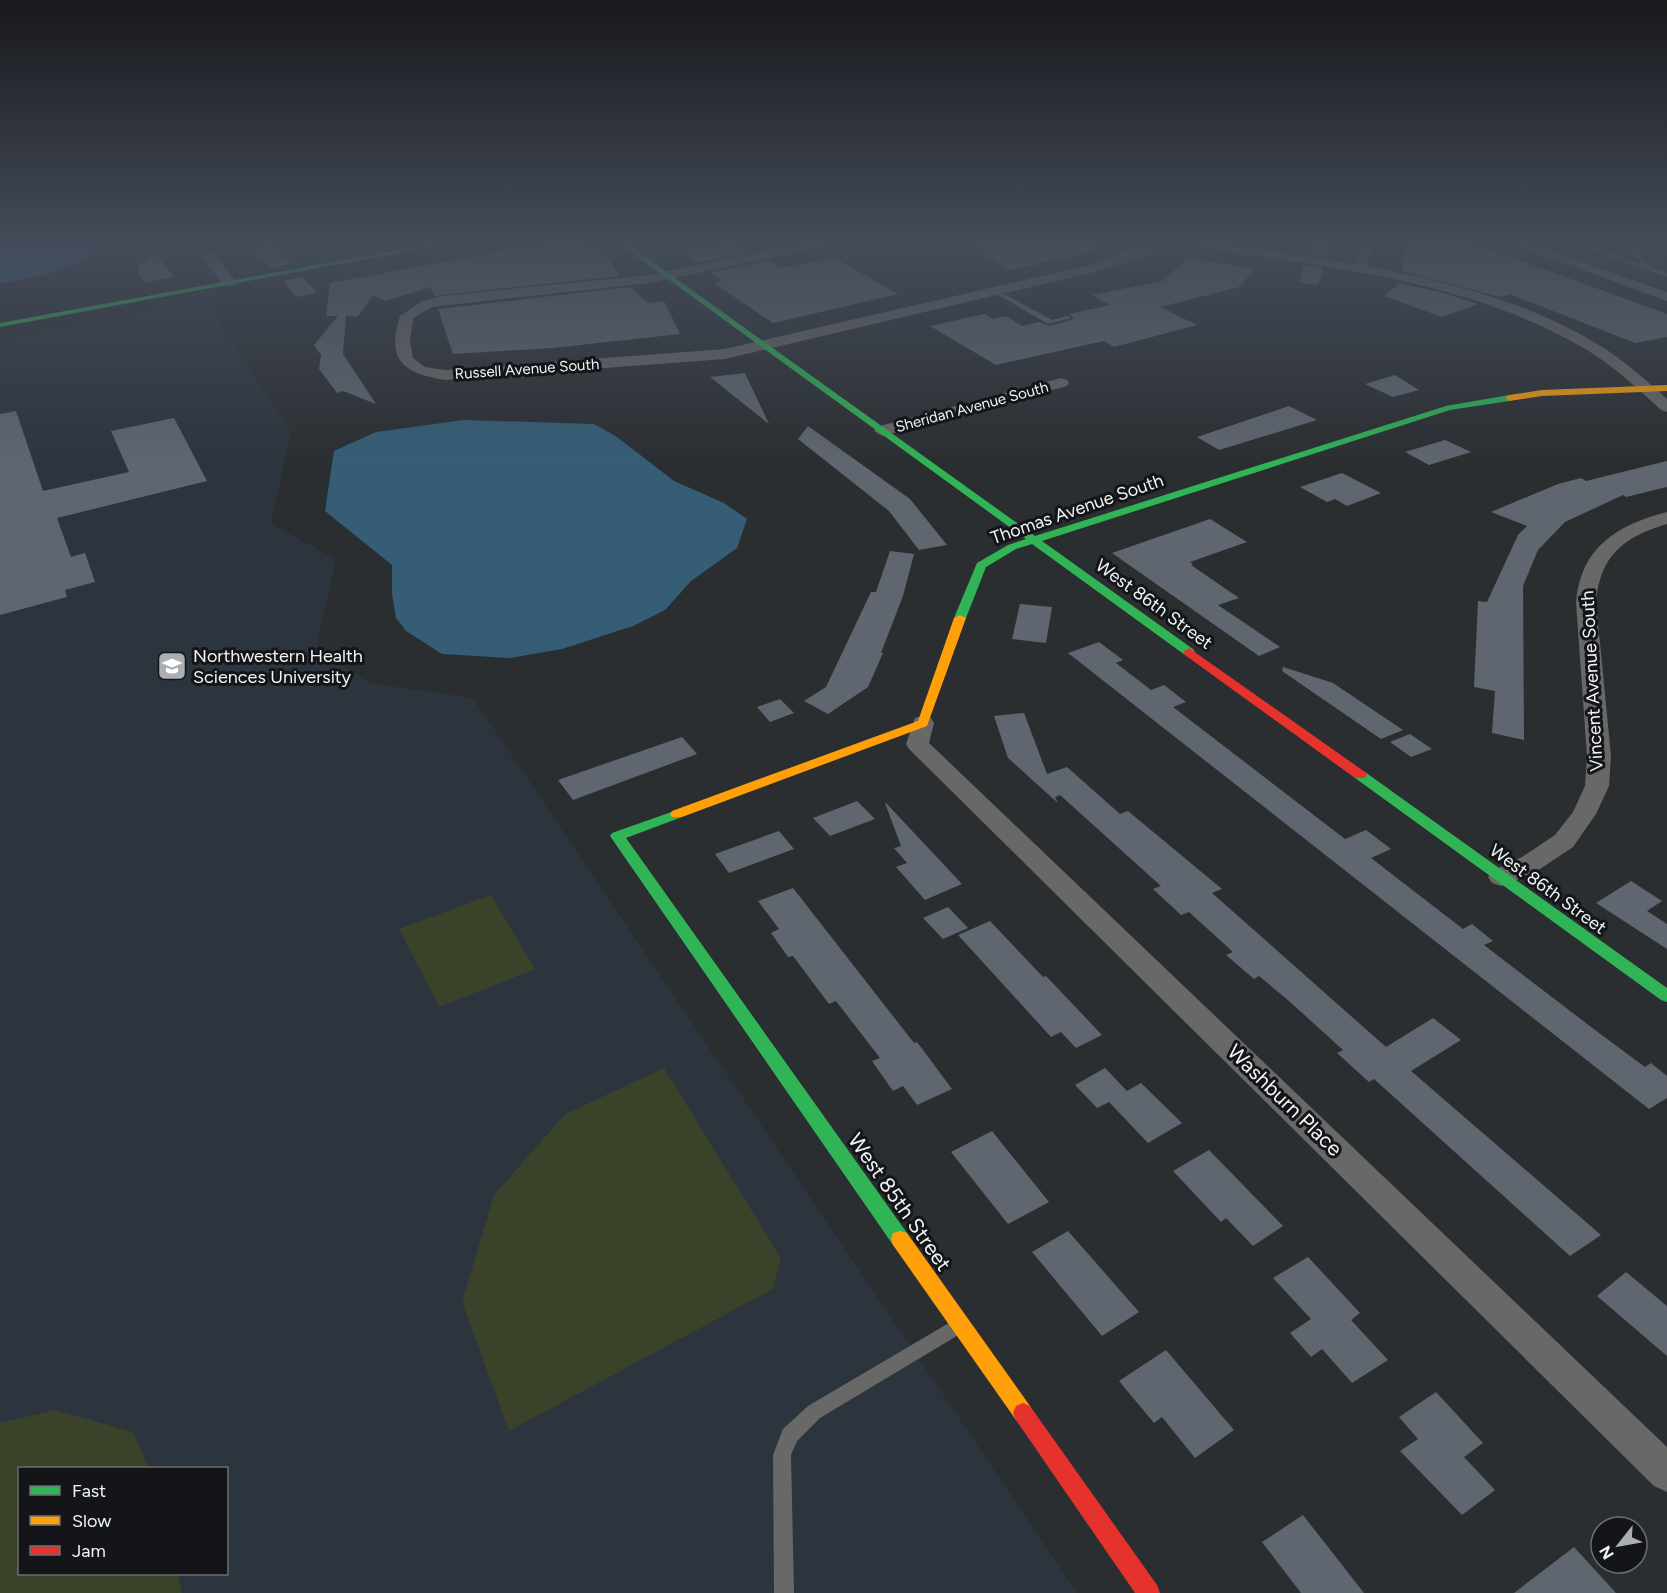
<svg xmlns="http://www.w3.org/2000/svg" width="1667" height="1593" font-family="Figtree,sans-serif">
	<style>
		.built { fill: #2c343d; fill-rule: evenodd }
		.green { fill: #3a422a }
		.water { fill: #355e76 }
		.building { fill: #5f666f }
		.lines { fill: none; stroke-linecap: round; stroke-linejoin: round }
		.lane { fill: #686867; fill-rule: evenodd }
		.street { fill: #686867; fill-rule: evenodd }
		.fast { fill: #30b455; fill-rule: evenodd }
		.slow { fill: #ff9f0a; fill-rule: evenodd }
		.jam { fill: #e5322d; fill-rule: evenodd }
		.labels { text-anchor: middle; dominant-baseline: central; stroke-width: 6; stroke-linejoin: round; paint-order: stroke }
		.far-street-label { font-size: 15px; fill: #f1f4f7; stroke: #131518 }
		.street-label { font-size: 18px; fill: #f1f4f7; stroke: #131518 }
		.poi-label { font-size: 18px; fill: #f1f4f7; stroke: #131518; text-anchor: start }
		.near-street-label { font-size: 21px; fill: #f1f4f7; stroke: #131518 }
	</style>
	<rect width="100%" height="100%" fill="#2b2e31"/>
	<!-- built -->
	<g class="built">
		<path d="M1533 242H1667V289Z"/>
		<path d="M202 296 291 432 271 524 336 559 316 649 370 683 473 698 1077 1593H0V340L132 316ZM20 1468H226V1574H20Z"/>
	</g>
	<!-- green -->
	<g class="green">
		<path d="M491 895 535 969 439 1007 399 929Z"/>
		<path d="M664 1068 781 1258 773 1289 509 1431 462 1302 494 1195 565 1114Z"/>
		<path d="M55 1410 133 1432 149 1468H20V1574H178L182 1593H0V1423Z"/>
	</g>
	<!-- water -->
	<g class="water">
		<path d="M5 242H107L78 262 45 275 0 283V250Z"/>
		<path d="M464 420 594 424 617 437 674 481 724 503 747 519 737 548 691 581 665 610 633 626 562 649 510 658 442 654 406 631 396 618 392 594V565L325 511 334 451 376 432Z"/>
	</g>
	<!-- building -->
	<g class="building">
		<path d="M266 242H271L291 264 271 268 256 251Z"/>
		<path d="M550 242H584L611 261 619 276 434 296 431 287 386 301 373 295 357 317 346 316 343 354 376 404 343 391 337 393 319 369 321 355 314 345 338 316H326L330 283Z"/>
		<path d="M730 242H736L752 252 696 263 681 252Z"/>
		<path d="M959 242H1099L1100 250 1011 270Z"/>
		<path d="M1312 242H1330L1326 257 1308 254Z"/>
		<path d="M1405 242H1467L1596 288 1667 314V337L1635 343 1510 294 1500 297 1402 271Z"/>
		<path d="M155 250 174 277 144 283 138 273V267Z"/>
		<path d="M835 258 898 294 773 323 714 283 722 281 710 273 768 261 780 268Z"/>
		<path d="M1189 258 1255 269 1239 287 1160 307 1197 325 1114 347 1104 341 996 365 930 326 984 314 993 319 1006 316 1022 326 1039 322 1049 326 1072 320 1073 317 1069 314 1110 305 1092 295 1162 281Z"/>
		<path d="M1304 265 1323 268 1318 285 1299 282Z"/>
		<path d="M303 277 317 293 296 297 283 281Z"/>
		<path d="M1400 283 1443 293 1478 304 1442 317 1384 296Z"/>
		<path d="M630 287 648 303 664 301 680 334 553 348 453 354 438 309Z"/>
		<path d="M745 373 769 424 710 377Z"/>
		<path d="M1395 375 1419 390 1393 397 1365 384Z"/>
		<path d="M1289 406 1317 420 1219 450 1197 437Z"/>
		<path d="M16 411 43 491 129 472 111 431 174 418 207 481 57 518 71 557 85 553 95 582 65 590 67 597 0 615V414Z"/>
		<path d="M808 426 910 499 947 545 919 550 889 511 798 439Z"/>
		<path d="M1445 440 1471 452 1429 465 1405 452Z"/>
		<path d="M1667 461V487L1626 497 1623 495 1565 522 1538 550 1523 586 1524 740 1492 733 1495 691 1474 687 1478 601 1487 602 1518 535 1527 526 1491 512 1558 484 1581 478 1586 481Z"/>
		<path d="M1342 473 1381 493 1347 506 1335 499 1327 502 1300 487Z"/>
		<path d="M1210 519 1247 542 1190 562 1193 564 1191 565 1239 598 1218 605 1280 647 1259 656 1112 553Z"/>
		<path d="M890 551 914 554 903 596 881 653H883L868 687 828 714 804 701 826 687 871 592H876Z"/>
		<path d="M1020 604 1052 607 1046 643 1012 639Z"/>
		<path d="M1099 642 1123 660 1116 663 1151 690 1164 685 1186 702 1173 707 1345 839 1366 830 1391 849 1371 858 1463 929 1472 924 1493 941 1484 945 1595 1030 1645 1067 1651 1063 1667 1076V1098L1649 1109 1068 653Z"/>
		<path d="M1283 667 1333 683 1403 730 1381 739 1282 671Z"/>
		<path d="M780 699 794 713 770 722 757 707Z"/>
		<path d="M1024 713 1047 774 1067 767 1120 814 1128 811 1222 889 1212 893 1386 1047 1433 1018 1461 1040 1411 1071 1601 1235 1570 1256 1374 1079 1369 1082 1337 1053 1343 1050 1289 1001 1259 976 1254 979 1226 955 1233 952 1189 912 1181 915 1153 889 1161 886 1060 795 1055 797 1058 803 1008 758 994 716Z"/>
		<path d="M1410 734 1432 749 1411 757 1390 742Z"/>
		<path d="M682 737 697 754 573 800 558 780Z"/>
		<path d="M857 801 875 819 830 836 813 818Z"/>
		<path d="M885 803H886L962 884 925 900 896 867 907 863 894 848 901 846Z"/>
		<path d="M779 831 794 849 729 873 715 854Z"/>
		<path d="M1631 881 1662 901 1647 911 1667 924V949L1596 903Z"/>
		<path d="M793 888 914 1043 917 1042 952 1089 917 1105 903 1086 893 1091 872 1061 880 1058 836 1001 829 1004 793 956 788 957 771 933 779 929 758 901Z"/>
		<path d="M948 907 968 928 943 939 923 918Z"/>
		<path d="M990 921 1043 977 1046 976 1102 1035 1076 1048 1061 1032 1051 1037 958 935Z"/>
		<path d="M1105 1068 1127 1091 1141 1083 1182 1123 1148 1143 1109 1102 1097 1108 1075 1085Z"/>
		<path d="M992 1131 1049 1202 1008 1224 951 1152Z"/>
		<path d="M1209 1150 1283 1226 1253 1246 1226 1218 1221 1222 1173 1171Z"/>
		<path d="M1068 1231 1139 1312 1102 1336 1032 1252Z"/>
		<path d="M1308 1257 1360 1313 1351 1320 1388 1360 1352 1383 1322 1349 1311 1357 1290 1333 1311 1319 1273 1278Z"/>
		<path d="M1626 1272 1667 1306V1356L1597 1296Z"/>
		<path d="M1166 1350 1234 1430 1195 1458 1162 1417 1154 1423 1119 1381Z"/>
		<path d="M1436 1392 1483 1443 1464 1457 1495 1490 1462 1515 1400 1451 1418 1439 1399 1417Z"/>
		<path d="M1303 1515 1364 1593H1301L1262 1542Z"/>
		<path d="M1574 1547 1616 1593H1514Z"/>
	</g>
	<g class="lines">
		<!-- lane -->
		<g class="lane">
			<path d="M1569 242H1579L1642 264 1629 249 1610 242C1641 242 1634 256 1653 268 1657 270 1663 271 1667 273V277Z"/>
			<path d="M993 290H997L1052 320 1067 316 1071 318 1048 324 993 292Z"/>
			<path d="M954 1320 960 1322 963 1328 960 1334 820 1418 797 1441 791 1455 794 1593H774L773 1455 783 1429 808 1406Z"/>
		</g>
		<!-- street -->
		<g class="street">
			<path d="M810 242H835L829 246 649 283 432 307 413 318 410 341 413 358 425 367 445 370 725 349 1090 265C1112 258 1144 242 1164 242L1148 255 1099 271 725 359 445 380C403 373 386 361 400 316L422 301 442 296 649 275Z"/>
			<path d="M1182 242H1214L1355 264 1363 242H1375L1366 266C1449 282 1535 303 1607 350 1628 364 1648 382 1667 399V412L1661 410C1638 389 1614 366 1587 350 1466 278 1324 267 1188 246Z"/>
			<path d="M1507 242H1526L1667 292V301Z"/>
			<path d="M208 252 213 253 235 280V286H225L203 259V253Z"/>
			<path d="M1061 378 1067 380 1069 383 1067 386 882 436 874 431 876 427Z"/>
			<path d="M1667 512V524C1623 537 1600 556 1596 602L1611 756 1609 786 1596 814 1573 847 1540 869 1510 883 1501 886 1492 883 1488 877 1492 871 1522 857 1555 835 1573 812 1585 786 1587 756 1576 602C1581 547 1617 525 1667 512Z"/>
			<path d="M923 716 931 718 934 723 929 743 1667 1447V1492L1654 1486 909 749 906 744 915 718Z"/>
		</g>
		<!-- fast -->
		<g class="fast">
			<path d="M442 242H458L0 327V323Z"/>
			<path d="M617 242H625L1035 536 1446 406 1509 395 1513 398 1509 401 1450 410 1042 541 1193 649 1195 652 1193 655H1185L1032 544 1016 549 986 567 966 618 960 621 954 618 977 563 1008 545 1026 539Z"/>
			<path d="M1360 771 1365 772 1667 988V1002L1661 1000 1355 778 1353 775Z"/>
			<path d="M677 810 684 814 682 817 626 838 907 1233 909 1239 907 1245 900 1247 893 1245 610 836 612 833Z"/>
		</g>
		<!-- slow -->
		<g class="slow">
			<path d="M1667 385V391L1542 396 1509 401 1505 398 1509 395 1542 390Z"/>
			<path d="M960 615 966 618 927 726 682 817H672L670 814 672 811 918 721 954 618Z"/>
			<path d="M900 1231 907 1233 1030 1406 1033 1413 1030 1420 1023 1423 1016 1420 893 1245 891 1239 893 1233Z"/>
		</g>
		<!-- jam -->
		<g class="jam">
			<path d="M1189 648 1365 772 1367 775 1365 778H1355L1185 655 1183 652Z"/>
			<path d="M1023 1403 1030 1406 1157 1585 1160 1593H1135L1016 1420 1013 1413 1016 1406Z"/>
		</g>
	</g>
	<!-- sky -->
	<linearGradient id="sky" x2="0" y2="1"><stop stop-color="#18191b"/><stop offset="0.52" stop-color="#444c5a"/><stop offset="1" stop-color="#444c5a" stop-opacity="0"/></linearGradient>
	<rect width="1667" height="465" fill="url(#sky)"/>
	<!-- icons -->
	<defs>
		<g id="university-square" transform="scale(1.5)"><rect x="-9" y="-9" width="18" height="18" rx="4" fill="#acafb2" stroke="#131518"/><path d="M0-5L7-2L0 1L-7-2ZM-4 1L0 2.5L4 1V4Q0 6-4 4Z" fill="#fff"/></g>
	</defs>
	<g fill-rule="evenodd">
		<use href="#university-square" x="172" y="666"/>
	</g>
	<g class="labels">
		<!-- far-street labels -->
		<g class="far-street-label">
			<text transform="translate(527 369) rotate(-4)">Russell Avenue South</text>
			<text transform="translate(972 407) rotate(-15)">Sheridan Avenue South</text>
		</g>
		<!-- street labels -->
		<g class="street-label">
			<text transform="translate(1077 509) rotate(-19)">Thomas Avenue South</text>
			<text transform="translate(1154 604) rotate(36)">West 86th Street</text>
			<text transform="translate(1592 681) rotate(-93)">Vincent Avenue South</text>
			<text transform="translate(1548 889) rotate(36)">West 86th Street</text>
		</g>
		<!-- poi labels -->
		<g class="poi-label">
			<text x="193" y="656">Northwestern Health<tspan x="193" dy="21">Sciences University</tspan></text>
		</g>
		<!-- near-street labels -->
		<g class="near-street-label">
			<text transform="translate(1285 1100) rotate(44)">Washburn Place</text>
			<text transform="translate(900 1202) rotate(55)">West 85th Street</text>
		</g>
	</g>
	<!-- legend -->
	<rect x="18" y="1467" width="210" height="108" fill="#131518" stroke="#6c6e71" stroke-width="1.5"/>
	<rect x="30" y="1486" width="30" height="9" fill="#30b455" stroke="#6c6e71" stroke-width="1.5"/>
	<text x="72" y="1497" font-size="18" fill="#f1f4f7">Fast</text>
	<rect x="30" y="1516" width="30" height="9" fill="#ff9f0a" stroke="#6c6e71" stroke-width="1.5"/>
	<text x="72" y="1527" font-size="18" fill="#f1f4f7">Slow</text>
	<rect x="30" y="1546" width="30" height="9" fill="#e5322d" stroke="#6c6e71" stroke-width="1.5"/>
	<text x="72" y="1557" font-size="18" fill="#f1f4f7">Jam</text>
	<!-- north arrow -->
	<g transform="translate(1619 1545) rotate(239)"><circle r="28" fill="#131518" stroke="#6c6e71" stroke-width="1.5"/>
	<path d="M0-4.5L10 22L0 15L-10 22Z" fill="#acafb2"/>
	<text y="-9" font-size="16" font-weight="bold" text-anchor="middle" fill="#f1f4f7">N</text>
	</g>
</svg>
